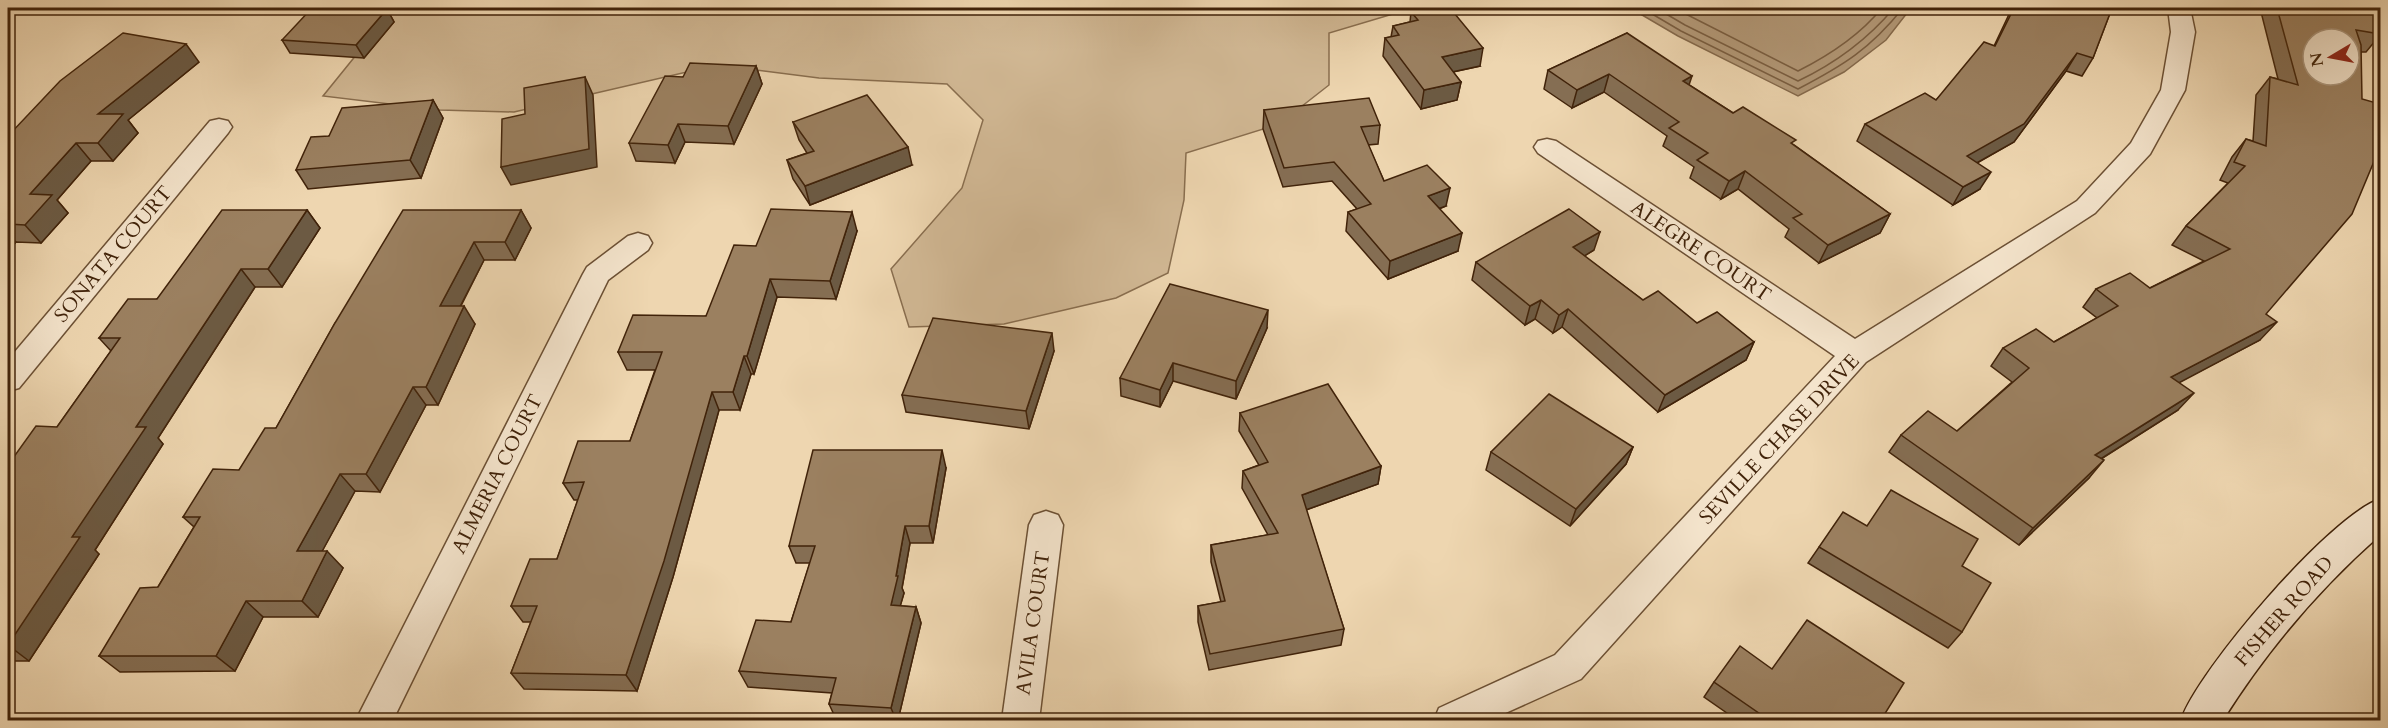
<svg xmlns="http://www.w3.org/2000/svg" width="2388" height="728" font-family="Cardo,serif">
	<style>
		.green { fill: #d1b894; stroke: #896e4f; stroke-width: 1.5 }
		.water { fill: #b39978; stroke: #856a4c; stroke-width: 1.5 }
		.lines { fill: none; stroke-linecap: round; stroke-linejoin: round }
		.shore { stroke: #7a5e41; stroke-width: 1.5 }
		.street-casing { stroke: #6c5034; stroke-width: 3 }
		.secondary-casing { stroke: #41230a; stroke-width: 3 }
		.street { fill: #f4e4cc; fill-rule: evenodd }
		.secondary { fill: #f4e4cc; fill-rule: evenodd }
		.wall { fill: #856e53; stroke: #41230a; stroke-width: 1.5 }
		.shaded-wall { fill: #6c5a43; stroke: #41230a; stroke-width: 1.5 }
		.building { fill: #9b8060; stroke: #41230a; stroke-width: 1.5; fill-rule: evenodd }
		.labels { text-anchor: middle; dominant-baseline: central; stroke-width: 6; stroke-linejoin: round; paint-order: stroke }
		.street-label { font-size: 20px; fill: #41230a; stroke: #f4e4cc }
	</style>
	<rect width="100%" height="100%" fill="#eed6b0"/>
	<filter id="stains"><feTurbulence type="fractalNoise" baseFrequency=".00333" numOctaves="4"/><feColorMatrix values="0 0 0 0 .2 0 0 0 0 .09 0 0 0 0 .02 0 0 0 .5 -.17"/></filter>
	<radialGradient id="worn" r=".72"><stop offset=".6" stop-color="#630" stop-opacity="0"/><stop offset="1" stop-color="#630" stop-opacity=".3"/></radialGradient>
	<!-- green -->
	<path class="green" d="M387 8H1413L1329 33V85L1279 124 1186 153 1184 200 1168 273 1116 298 1004 324 909 327 891 269 962 188 983 120 947 84 819 78 717 65 514 112 440 110 323 96 361 49Z"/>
	<!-- water -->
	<path class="water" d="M1630 8H1911L1886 40 1844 72 1798 96 1678 36Z"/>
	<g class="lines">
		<!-- shore -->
		<g class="shore">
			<path d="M1642 8 1681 31 1798 89C1844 65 1870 49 1903 8"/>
			<path d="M1656 8 1685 25 1798 81C1836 63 1867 40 1894 8"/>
			<path d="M1674 8 1798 71C1830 55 1859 36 1882 8"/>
		</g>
		<!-- street casing -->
		<g class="street-casing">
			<g id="street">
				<path d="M2168 8H2190L2195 32 2185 90 2150 154 2095 213 1866 362 1581 679 1490 720H1434L1439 708 1555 655 1835 356 1538 153 1534 147 1538 141 1547 139 1556 141 1855 339 2077 201 2131 143 2161 90 2171 32Z"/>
				<path d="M219 119 228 121 232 127 228 133 19 388 8 391V360L210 121Z"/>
				<path d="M638 233 648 236 652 243 648 250 608 280 393 720H356L583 274 587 267 628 236Z"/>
				<path d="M1046 511 1058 515 1063 525 1039 720H1002L1029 525 1034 515Z"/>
			</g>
		</g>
		<!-- secondary casing -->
		<g class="secondary-casing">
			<path id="secondary" d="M2380 499V535C2319 589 2266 651 2223 720H2181C2198 670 2330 516 2380 499Z"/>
		</g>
		<!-- street -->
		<use href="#street" class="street"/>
		<!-- secondary -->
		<use href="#secondary" class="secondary"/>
	</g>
	<!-- wall -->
	<g class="wall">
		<path d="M2012 8H2112L2093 58 2082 76 2066 71 2014 142 1977 163 1980 189 1953 205 1857 141 1865 124 1936 100 1994 46Z"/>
		<path d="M2260 8H2371L2380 35 2366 52H2361L2266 314 2260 340 2179 382 2178 410 2101 459 2089 478 2019 545 1889 452 1901 435 1957 431 2012 382 1991 366 2003 348 2054 342 2097 318 2083 307 2096 289 2150 288 2204 261 2172 245 2186 226 2228 183 2220 180 2232 157 2246 139 2253 141 2256 95 2270 77 2278 79Z"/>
		<path d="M387 9 394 22 364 58 290 53 282 40Z"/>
		<path d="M1411 12 1480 66 1453 72 1461 82 1457 100 1421 109 1383 56 1385 38 1391 37 1393 26 1410 22Z"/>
		<path d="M1627 33 1689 85 1733 113 1794 145 1890 214 1880 233 1819 263 1785 237 1789 229 1738 189 1721 199 1690 178 1694 167 1663 146 1667 136 1604 92 1572 108 1544 89 1548 70Z"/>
		<path d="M199 62 128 120 138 133 113 161H91L57 200 68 213 41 243 16 242 8 251V136Z"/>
		<path d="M756 66 762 84 734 144 685 142 675 163 636 161 629 143 683 77Z"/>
		<path d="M433 100 443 118 421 178 308 189 296 170 329 136Z"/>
		<path d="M1264 110 1380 125 1378 144 1368 145 1384 181 1446 206 1439 209 1458 251 1388 279 1346 231 1348 212 1357 209 1332 181 1283 187 1263 129Z"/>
		<path d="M793 122 912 165 810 205 793 179 787 160 807 153 799 140Z"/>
		<path d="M307 210 320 228 282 287H255L158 438 163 444 95 550 99 554 29 661H8V465L57 427 111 351 99 338 157 299Z"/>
		<path d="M521 210 531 228 515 260H484L461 306 475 324 438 405H426L380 492 355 491 322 551 343 568 318 617H263L235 671 120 672 99 656 158 587 194 527 183 517 239 470 276 428 335 323Z"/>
		<path d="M857 231 836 299 777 297 754 374H751L740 410H719L673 577 637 691 524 689 511 673 531 622H523L511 606 557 559 578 500H574L563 483 630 441 655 370H627L618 352 706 316 756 246Z"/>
		<path d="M1594 250 1584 256 1643 300 1697 323 1754 342 1746 360 1658 412 1562 327 1553 333 1535 319 1525 325 1472 280 1476 262Z"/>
		<path d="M1267 328 1236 399 1173 381 1160 407 1121 396 1120 378Z"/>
		<path d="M1054 351 1029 429 906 412 902 395Z"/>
		<path d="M1240 413 1381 466 1378 484 1306 510 1344 629 1341 645 1209 670 1198 622V606L1221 602 1211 562V545L1268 535 1242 488 1243 471 1259 465 1239 431Z"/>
		<path d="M1633 447 1626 464 1570 526 1486 470 1491 452Z"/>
		<path d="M946 468 933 543H910L902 588 904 593 900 606 916 607 921 623 898 720H857L836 719 829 704 832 693 748 687 739 671 791 622 810 563H796L789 546Z"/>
		<path d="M1866 526 1962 566V632L1948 648 1808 563 1819 547Z"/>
		<path d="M1772 669 1881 720H1737L1704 697 1714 682Z"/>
	</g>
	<!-- shaded-wall -->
	<g class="shaded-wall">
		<path d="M387 9 394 22 364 58 356 45Z"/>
		<path d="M186 44 199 62 128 120 138 133 113 161 98 143V114Z"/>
		<path d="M1483 48 1480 66 1438 75 1442 57Z"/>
		<path d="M2077 53 2066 71 2014 142 1957 174 1967 156Z"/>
		<path d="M756 66 762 84 734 144 728 126Z"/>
		<path d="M1609 74 1604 92 1572 108 1577 90Z"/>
		<path d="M1692 76 1686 94 1683 81Z"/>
		<path d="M585 77 593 95 597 167 511 185 501 167Z"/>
		<path d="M1461 82 1457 100 1421 109 1424 90Z"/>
		<path d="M433 100 443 118 421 178 410 160Z"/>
		<path d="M678 124 685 142 675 163 668 145Z"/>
		<path d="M76 143 91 161 57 200 68 213 41 243 25 225 30 194Z"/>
		<path d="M908 147 912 165 810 205 805 186Z"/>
		<path d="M1745 171 1738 189 1721 199 1729 181Z"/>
		<path d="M1991 172 1980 189 1953 205 1963 187Z"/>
		<path d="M1450 188 1446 206 1424 214 1428 196Z"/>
		<path d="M307 210 320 228 282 287 268 269Z"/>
		<path d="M521 210 531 228 515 260 505 242Z"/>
		<path d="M852 212 857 231 836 299 830 281Z"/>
		<path d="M1890 214 1880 233 1819 263 1828 245Z"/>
		<path d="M1600 232 1594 250 1568 266 1573 247Z"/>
		<path d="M1462 233 1458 251 1388 279 1390 261Z"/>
		<path d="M8 234 16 242 8 251Z"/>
		<path d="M474 242 484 260 451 324 440 306Z"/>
		<path d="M241 269 255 287 158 438 163 444 95 550 99 554 29 661 8 645 72 537 136 427Z"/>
		<path d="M770 279 777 297 754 374 747 356Z"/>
		<path d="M1541 300 1535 319 1525 325 1530 306Z"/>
		<path d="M464 306 475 324 438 405 426 387Z"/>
		<path d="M1568 309 1562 327 1553 333 1559 315Z"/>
		<path d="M1268 310 1267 328 1236 399V381Z"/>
		<path d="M2277 322 2260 340 2156 395 2171 377Z"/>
		<path d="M1052 333 1054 351 1029 429 1026 411Z"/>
		<path d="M1754 342 1746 360 1658 412 1665 395Z"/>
		<path d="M744 356 751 374 740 410 733 392Z"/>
		<path d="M1173 363V381L1160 407V390Z"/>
		<path d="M413 387 426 405 380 492 366 474Z"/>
		<path d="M712 392 719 410 673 577 637 691 626 675Z"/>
		<path d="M2194 393 2178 410 2080 472 2095 455Z"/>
		<path d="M1633 447 1626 464 1570 526 1576 509Z"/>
		<path d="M942 450 946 468 933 543 929 526Z"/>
		<path d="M2104 460 2089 478 2019 545 2033 528Z"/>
		<path d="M1381 466 1378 484 1300 512 1302 495Z"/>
		<path d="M340 474 355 491 313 568 297 551Z"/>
		<path d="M905 526 910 543 902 588 904 593 896 621 891 605Z"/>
		<path d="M327 551 343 568 318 617 302 601Z"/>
		<path d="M246 601 263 617 235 671 216 656Z"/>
		<path d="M916 607 921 623 898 720H896L891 708Z"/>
	</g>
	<!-- building -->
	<g class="building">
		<path d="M312 8H357L387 9 356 45 282 40Z"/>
		<path d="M1432 8H1450L1483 48 1442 57 1461 82 1424 90 1385 38 1399 35 1393 26 1418 20 1411 12Z"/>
		<path d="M2014 8H2112L2093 58 2077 53 2024 124 1967 156 1991 172 1963 187 1865 124 1925 93 1936 100 1984 42 1995 46Z"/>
		<path d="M2277 8H2371L2380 34 2356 30 2361 45 2362 99 2380 104V147L2352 214 2266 314 2277 322 2171 377 2194 393 2095 455 2104 460 2033 528 1901 435 1928 411 1957 431 2029 368 2003 348 2036 329 2054 342 2118 306 2096 289 2130 273 2150 288 2230 249 2186 226 2245 166 2234 162 2246 139 2266 146 2270 77 2298 85ZM2313 39H2349V75H2313Z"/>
		<path d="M123 33 186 44 98 114H123L98 143H76L30 194 52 195 25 225 8 224V136L60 81Z"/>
		<path d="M1627 33 1692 76 1683 81 1733 113 1743 107 1796 140 1791 143 1890 214 1828 245 1793 218 1802 214 1745 171 1729 181 1697 160 1708 153 1669 128 1679 122 1609 74 1577 90 1548 70Z"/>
		<path d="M690 63 756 66 728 126 678 124 668 145 629 143 665 76 683 77Z"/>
		<path d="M585 77 589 149 501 167 502 119 525 114 524 88Z"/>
		<path d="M867 95 908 147 805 186 787 160 814 151 793 122Z"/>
		<path d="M1369 98 1380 125 1361 127 1384 181 1427 165 1450 188 1428 196 1462 233 1390 261 1348 212 1371 204 1334 162 1284 168 1264 110Z"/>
		<path d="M433 100 410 160 296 170 311 137 329 136 342 108Z"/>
		<path d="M771 209 852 212 830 281 770 279 747 356H744L733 392H712L664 561 626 675 511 673 537 606H511L530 559H557L584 482 563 483 578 441H630L662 352H618L633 315 706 316 734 245 756 246Z"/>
		<path d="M1569 209 1600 232 1573 247 1643 300 1658 291 1697 323 1717 312 1754 342 1665 395 1568 309 1559 315 1541 300 1530 306 1476 262Z"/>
		<path d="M222 210H307L268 269H241L136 427H146L72 537H80L8 645V465L36 426 57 427 120 338H99L128 299H157Z"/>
		<path d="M403 210H521L505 242H474L440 306H464L426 387H413L366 474H340L297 551H327L302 601H246L216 656H99L140 588 158 587 200 517H183L213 469 239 470 265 428H276L335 323Z"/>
		<path d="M1170 284 1268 310 1236 381 1173 363 1160 390 1120 378Z"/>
		<path d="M933 318 1052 333 1026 411 902 395Z"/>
		<path d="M1328 384 1381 466 1302 495 1344 629 1210 654 1198 606 1225 601 1211 545 1278 533 1243 471 1268 462 1240 413Z"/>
		<path d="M1549 394 1633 447 1576 509 1491 452Z"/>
		<path d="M813 450H942L929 526H905L896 576H898L891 605 916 607 891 708 829 704 836 678 739 671 756 620 791 622 815 546H789Z"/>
		<path d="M1891 490 1978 539 1962 566 1991 583 1962 632 1819 547 1843 512 1867 526Z"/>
		<path d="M1807 620 1904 683 1881 720H1769L1714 682 1740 646 1772 669Z"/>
	</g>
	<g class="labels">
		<!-- street labels -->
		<g class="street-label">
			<text transform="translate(1701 251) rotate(34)">ALEGRE COURT</text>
			<text transform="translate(113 254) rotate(-50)">SONATA COURT</text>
			<text transform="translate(1779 439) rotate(-47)">SEVILLE CHASE DRIVE</text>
			<text transform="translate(497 474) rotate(-63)">ALMERIA COURT</text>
			<text transform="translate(2284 611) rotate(-49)">FISHER ROAD</text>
			<text transform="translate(1033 623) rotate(-82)">AVILA COURT</text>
		</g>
	</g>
	<!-- margin -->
	<rect width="2388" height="728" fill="none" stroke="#eed6b0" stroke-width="30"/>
	<rect x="9" y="9" width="2370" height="710" fill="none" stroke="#41230a" stroke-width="3"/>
	<rect x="15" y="15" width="2358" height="698" fill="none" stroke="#41230a" stroke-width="1.5"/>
	<!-- north arrow -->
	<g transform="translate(2331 57) rotate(260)"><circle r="28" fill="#f4e4cc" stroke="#ac977e" stroke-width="1.5"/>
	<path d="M0-4.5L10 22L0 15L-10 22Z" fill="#8f2418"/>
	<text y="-9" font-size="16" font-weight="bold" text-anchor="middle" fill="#41230a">N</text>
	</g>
	<rect width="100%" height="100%" filter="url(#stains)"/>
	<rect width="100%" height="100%" fill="url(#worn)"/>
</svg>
